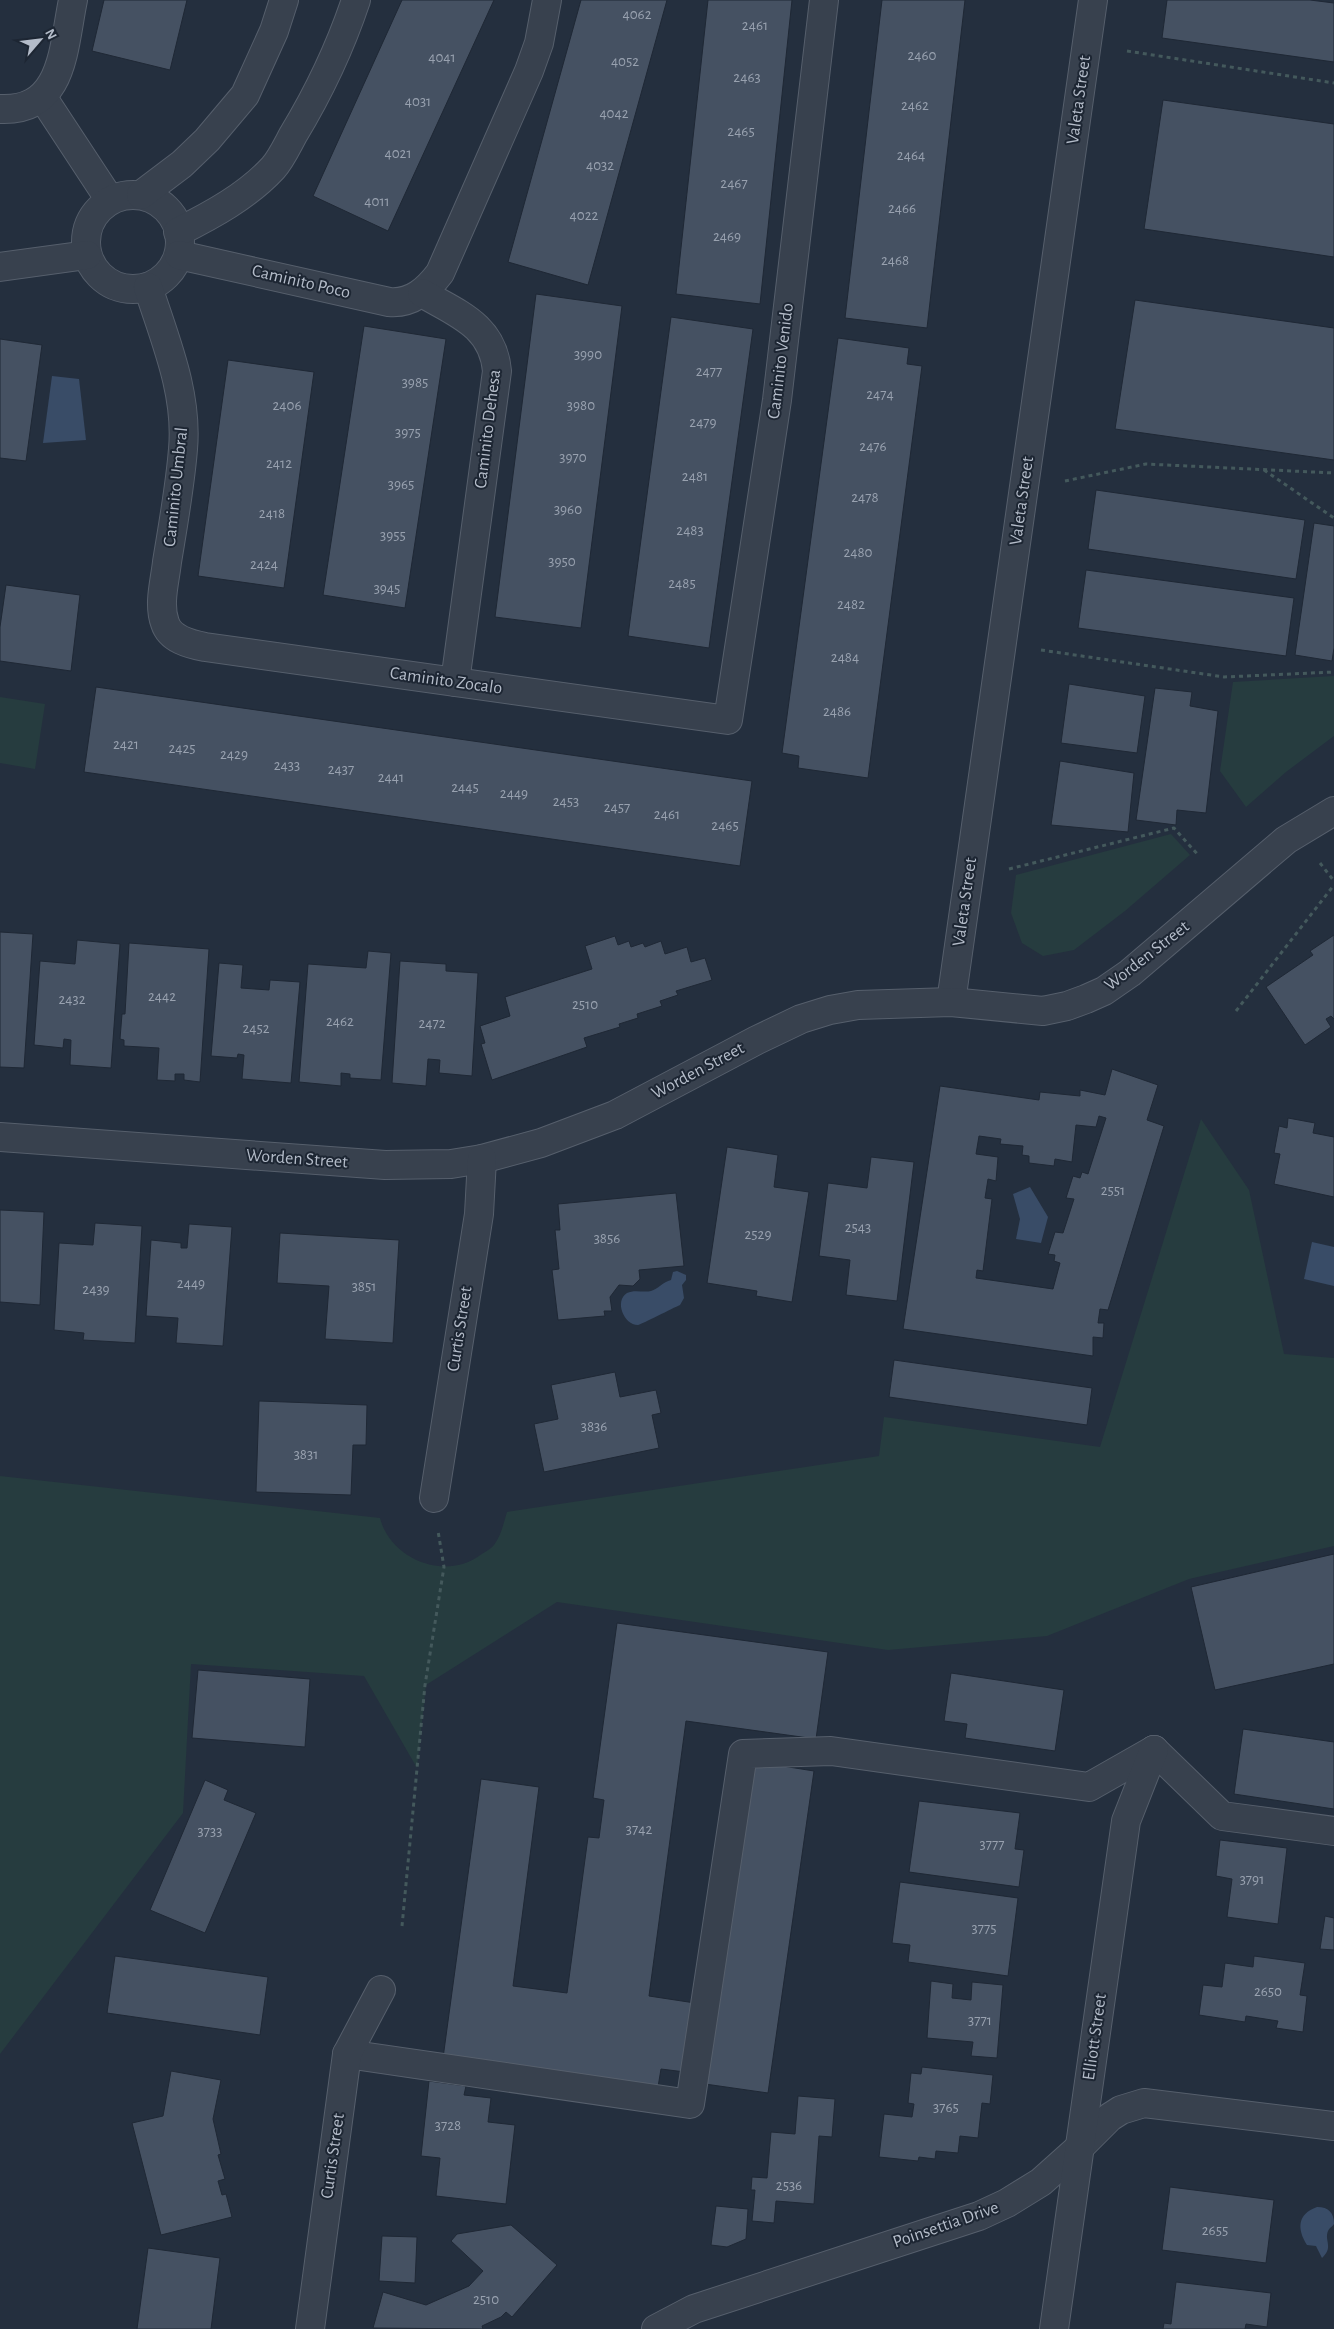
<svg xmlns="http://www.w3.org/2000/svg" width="1334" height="2329" font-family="'Alegreya Sans',sans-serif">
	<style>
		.green { fill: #263c3f }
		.water { fill: #394c67 }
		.building { fill: #455162; stroke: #1f2835; fill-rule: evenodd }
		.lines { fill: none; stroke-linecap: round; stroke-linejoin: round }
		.minor-casing { stroke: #565f6c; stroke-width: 30 }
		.path { stroke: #44595c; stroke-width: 3; stroke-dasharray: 4 4; stroke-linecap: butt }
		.minor { stroke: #38414e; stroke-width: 28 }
		.labels { text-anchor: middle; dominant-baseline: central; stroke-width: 4; stroke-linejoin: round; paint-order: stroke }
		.number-label { font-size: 15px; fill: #98a1af }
		.street-label { font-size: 18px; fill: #b4bcc9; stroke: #1d2633 }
	</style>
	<rect width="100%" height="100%" fill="#242f3e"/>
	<!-- green -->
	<g class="green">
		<path d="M1334 676V736L1286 772 1246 807 1220 771 1233 682Z"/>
		<path d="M0 697 45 704 35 769 0 763Z"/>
		<path d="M1171 834 1190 855 1125 911 1074 950 1043 956 1022 943 1011 913 1016 875Z"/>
		<path d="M1201 1119 1249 1190 1284 1354 1334 1358V1546L1189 1579 1047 1636 888 1650 557 1602 426 1685 417 1768 364 1676 191 1664 183 1813 0 2054V1476L380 1518C390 1558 443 1581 479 1556 483 1553 491 1549 494 1545 501 1536 504 1522 507 1512L879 1456 884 1417 1100 1447Z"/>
	</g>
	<!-- water -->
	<g class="water">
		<path d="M52 376 79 379 86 440 43 443Z"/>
		<path d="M1030 1187 1048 1217 1041 1243 1016 1239 1020 1219 1013 1194Z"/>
		<path d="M1312 1242 1334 1247V1286L1304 1279Z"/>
		<path d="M677 1271 686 1275V1280L682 1285 684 1298 680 1305C673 1308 642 1324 638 1325 624 1325 614 1301 627 1293 635 1289 643 1293 651 1291 658 1289 663 1282 671 1280L673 1272Z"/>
		<path d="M1317 2207C1329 2207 1334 2213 1334 2224 1332 2227 1329 2228 1328 2231 1324 2241 1334 2247 1322 2258L1316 2246 1307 2245C1297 2229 1297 2214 1317 2207Z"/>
	</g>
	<!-- building -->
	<g class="building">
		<path d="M104 0H187L170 70 92 51Z"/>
		<path d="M402 0H494L388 231 313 196Z"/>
		<path d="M581 0H667L588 285 508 262Z"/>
		<path d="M708 0H792L760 304 676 294Z"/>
		<path d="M882 0H965L927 328 845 318Z"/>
		<path d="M1167 0H1310L1334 3V62L1162 38Z"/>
		<path d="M1163 100 1334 124V257L1144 229Z"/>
		<path d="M536 294 622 306 581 628 495 617Z"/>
		<path d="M1135 300 1334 328V460L1115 429Z"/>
		<path d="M671 317 753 329 709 648 628 636Z"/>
		<path d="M364 326 446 339 405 608 323 595Z"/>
		<path d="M838 338 909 348 907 364 922 366 868 778 798 768 799 756 782 753Z"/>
		<path d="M0 339 42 345 26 461 0 458Z"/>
		<path d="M228 360 314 372 284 588 198 576Z"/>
		<path d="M1096 490 1305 520 1296 579 1088 549Z"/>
		<path d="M1314 523 1334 526V648L1332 661 1295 655Z"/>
		<path d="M1086 570 1294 598 1286 656 1078 628Z"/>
		<path d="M6 585 80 595 71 671 0 661V627Z"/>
		<path d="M1069 684 1145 696 1137 753 1061 743Z"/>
		<path d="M96 687 752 781 740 866 84 772Z"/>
		<path d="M1155 688 1192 692 1190 706 1218 711 1206 813 1177 810 1176 825 1136 820Z"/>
		<path d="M1060 761 1134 773 1128 832 1051 825Z"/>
		<path d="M0 932 33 934 24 1068 0 1067Z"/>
		<path d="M1334 935V1019L1331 1016 1326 1019 1331 1027 1305 1045 1266 987 1313 955 1310 951Z"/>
		<path d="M615 936 618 945 629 941 631 947 643 943 645 947 661 941 665 954 687 947 691 962 705 958 712 980 676 991 678 995 660 1001 662 1006 637 1014 638 1018 619 1024 620 1027 584 1038 587 1047 492 1080 481 1044 485 1043 480 1026 510 1016 505 997 592 969 585 946Z"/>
		<path d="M77 940 120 944 111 1068 70 1065 71 1040 64 1039 63 1048 34 1045 40 961 75 964Z"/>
		<path d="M129 943 209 949 200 1082 184 1080V1074H175V1081L157 1080 159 1048 124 1046V1040L120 1039 122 1014H125Z"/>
		<path d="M368 951 391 953 381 1080 350 1078V1074L341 1073V1086L299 1082 308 964 366 968Z"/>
		<path d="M400 961 446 964V971L478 973 472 1076 439 1073 440 1060 428 1059 426 1086 392 1083Z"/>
		<path d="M219 963 243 965 241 988 269 990 270 980 300 982 291 1083 242 1079 244 1055 238 1054 237 1058 211 1056Z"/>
		<path d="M1112 1069 1158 1085 1147 1120 1164 1126 1108 1310 1100 1309 1098 1323H1104L1103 1338 1093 1337V1356L903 1329 940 1086 1039 1100 1040 1092 1080 1096V1090L1105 1095ZM1099 1116 1106 1118 1088 1174 1082 1172 1080 1178 1073 1176 1066 1198 1074 1199 1063 1233 1055 1232 1048 1254 1055 1255 1054 1261 1060 1263 1053 1289 976 1278 977 1270 983 1271 992 1199 985 1198 988 1179 996 1181 998 1157 976 1154 979 1136 1001 1139 1000 1144 1023 1146 1022 1155 1029 1156V1163L1054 1166 1055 1159 1072 1162 1076 1125 1096 1127Z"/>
		<path d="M1288 1118 1315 1123 1313 1133 1334 1137V1197L1274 1184 1280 1154 1274 1153 1279 1126 1287 1128Z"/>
		<path d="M727 1147 778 1155 774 1187 809 1192 792 1302 756 1296 757 1291 707 1283Z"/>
		<path d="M871 1157 914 1162 897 1301 846 1295 850 1260 819 1256 828 1183 867 1188Z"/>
		<path d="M676 1193 684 1266 639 1270 640 1279 633 1286 619 1285 610 1297 612 1311H604L605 1316 558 1320 552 1270 559 1269 555 1230H560L558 1204Z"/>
		<path d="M0 1210 44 1212 40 1305 0 1302Z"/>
		<path d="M95 1223 142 1226 135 1343 83 1340 84 1333 54 1330 59 1243 93 1245Z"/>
		<path d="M189 1224 232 1227 223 1346 176 1343 178 1318 146 1316 151 1240 181 1243V1248H187Z"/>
		<path d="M280 1233 399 1240 393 1343 325 1339 329 1286 277 1283Z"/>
		<path d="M894 1360 1092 1388 1087 1425 889 1397Z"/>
		<path d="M615 1372 620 1397 656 1390 661 1413 652 1415 659 1448 544 1472 534 1424 558 1419 551 1385Z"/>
		<path d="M259 1401 367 1405 366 1445H353L351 1495 256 1492Z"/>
		<path d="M1334 1554V1664L1215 1690 1191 1587Z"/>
		<path d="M617 1623 828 1652 816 1739 686 1721 649 1996 695 2003 685 2072 661 2069 658 2087 443 2058 481 1779 539 1787 513 1986 567 1993 588 1837 599 1838 604 1800 593 1798Z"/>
		<path d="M198 1670 310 1679 305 1747 192 1738Z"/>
		<path d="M951 1673 1064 1690 1055 1751 965 1738 967 1724 944 1721Z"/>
		<path d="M1243 1729 1334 1742V1809L1234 1794Z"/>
		<path d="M751 1761 814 1771 768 2093 705 2084Z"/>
		<path d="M205 1780 228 1790 224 1800 256 1813 205 1933 150 1910Z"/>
		<path d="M919 1801 1020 1813 1015 1849 1024 1850 1019 1887 909 1872Z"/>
		<path d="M1220 1840 1287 1848 1278 1924 1227 1917 1232 1879 1216 1876Z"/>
		<path d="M900 1882 1018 1898 1008 1976 908 1962 910 1945 892 1943Z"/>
		<path d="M1325 1916 1334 1918V1950L1320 1949Z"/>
		<path d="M115 1956 268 1977 260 2035 107 2013Z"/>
		<path d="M1254 1956 1305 1963 1300 1995 1307 1996 1303 2032 1276 2028 1278 2021 1246 2016 1245 2022 1199 2015 1203 1985 1222 1987 1225 1963 1253 1967Z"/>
		<path d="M931 1981 953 1984 952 1998 971 2000 972 1982 1003 1985 997 2058 971 2056 973 2042 927 2038Z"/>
		<path d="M922 2067 993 2075 990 2104 982 2103 978 2138 960 2136 958 2153 936 2151 935 2159 919 2157 918 2161 879 2157 884 2114 912 2117 914 2104 908 2103 911 2073 921 2074Z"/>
		<path d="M171 2071 221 2080 213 2119 221 2154 218 2155 225 2179 218 2181 222 2195 226 2194 232 2217 161 2235 132 2123 163 2116Z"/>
		<path d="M429 2081 466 2086 464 2095 491 2098 488 2122 515 2125 506 2204 436 2196 440 2158 421 2156Z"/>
		<path d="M798 2096 835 2099 832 2137 819 2136 814 2204 776 2201 774 2223 752 2221 755 2190H751L752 2177 767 2178 771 2132 795 2134Z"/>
		<path d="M1170 2187 1274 2200 1266 2263 1162 2250Z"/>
		<path d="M716 2206 748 2209 746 2239 727 2247 711 2245Z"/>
		<path d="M511 2225 557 2265 512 2317 506 2312 501 2317 482 2326 483 2329 373 2328 383 2292 426 2305 469 2286 483 2271 451 2241 457 2234Z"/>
		<path d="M382 2236 417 2237 415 2283 379 2281Z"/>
		<path d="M148 2248 220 2258 211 2329H137Z"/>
		<path d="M1176 2282 1271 2293 1267 2327 1246 2324 1245 2329H1163L1164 2323 1171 2324Z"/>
	</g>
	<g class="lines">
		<!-- minor casing -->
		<g class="minor-casing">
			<g id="minor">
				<path d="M43 98 110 200"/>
				<path d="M0 109C64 112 63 48 73 0"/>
				<circle cx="133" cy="242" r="47"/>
				<path d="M141 195 182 164 207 140 245 95 274 31 284 0"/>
				<path d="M178 232C212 215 247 196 273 168 281 159 287 146 293 135 319 92 340 48 356 0"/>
				<path d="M179 255 389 302C412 304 427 290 440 273L529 71 539 43 547 0"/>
				<path d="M0 267 87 255"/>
				<path d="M148 287C165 340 188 393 183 449 180 487 173 525 167 562 165 581 158 604 165 623 170 639 189 644 205 647L728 720 777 400 824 0"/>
				<path d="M422 293C456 313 493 325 497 371L455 682"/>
				<path d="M951 1002 1093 0"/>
				<path d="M0 1137 385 1165 451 1164 482 1159 541 1143 615 1115 757 1040 801 1019 830 1010 858 1005 951 1002 1043 1011 1067 1006 1086 999 1104 991 1130 973 1286 840 1334 811"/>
				<path d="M434 1498 479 1214 482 1159"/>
				<path d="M1154 1750 1222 1816 1334 1831"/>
				<path d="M347 2054 690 2104 743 1754 831 1751 1089 1787 1154 1750"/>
				<path d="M310 2329 347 2054 381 1990"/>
				<path d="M656 2329 694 2309 979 2216 1007 2203 1041 2182 1079 2148 1110 2117 1121 2110 1144 2103 1334 2126"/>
				<path d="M1054 2329 1126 1821 1154 1750"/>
			</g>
		</g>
		<!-- path -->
		<g class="path">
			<path d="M1127 51 1334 83"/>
			<path d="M1264 470 1334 518"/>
			<path d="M1065 481 1146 464 1334 473"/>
			<path d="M1041 650 1224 677 1334 672"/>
			<path d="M1320 863 1334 881"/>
			<path d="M1009 869 1174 828 1199 856"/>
			<path d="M1236 1011 1334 885"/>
			<path d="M402 1926 425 1685 444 1567 438 1531"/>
		</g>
		<!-- minor -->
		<use href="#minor" class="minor"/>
	</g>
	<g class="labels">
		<!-- number labels -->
		<g class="number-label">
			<text x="637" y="14">4062</text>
			<text x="755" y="25">2461</text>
			<text x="922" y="55">2460</text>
			<text x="442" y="57">4041</text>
			<text x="625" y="61">4052</text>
			<text x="747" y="77">2463</text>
			<text x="418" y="101">4031</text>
			<text x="915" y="105">2462</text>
			<text x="614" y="113">4042</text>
			<text x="741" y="131">2465</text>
			<text x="398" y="153">4021</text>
			<text x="911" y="155">2464</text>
			<text x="600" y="165">4032</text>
			<text x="734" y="183">2467</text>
			<text x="377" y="201">4011</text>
			<text x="902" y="208">2466</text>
			<text x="584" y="215">4022</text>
			<text x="727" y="236">2469</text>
			<text x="895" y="260">2468</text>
			<text x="588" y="354">3990</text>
			<text x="709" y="371">2477</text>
			<text x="415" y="382">3985</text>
			<text x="880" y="394">2474</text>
			<text x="287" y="405">2406</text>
			<text x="581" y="405">3980</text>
			<text x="703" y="422">2479</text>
			<text x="408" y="432">3975</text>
			<text x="873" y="446">2476</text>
			<text x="573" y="457">3970</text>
			<text x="279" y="463">2412</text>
			<text x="695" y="476">2481</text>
			<text x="401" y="484">3965</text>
			<text x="865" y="497">2478</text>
			<text x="568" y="509">3960</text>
			<text x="272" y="513">2418</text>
			<text x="690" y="530">2483</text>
			<text x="393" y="535">3955</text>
			<text x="858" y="552">2480</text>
			<text x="562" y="561">3950</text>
			<text x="264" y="564">2424</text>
			<text x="682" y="583">2485</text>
			<text x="387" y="588">3945</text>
			<text x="851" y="604">2482</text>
			<text x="845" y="657">2484</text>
			<text x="837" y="711">2486</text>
			<text x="126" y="744">2421</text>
			<text x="182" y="748">2425</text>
			<text x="234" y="754">2429</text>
			<text x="287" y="765">2433</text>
			<text x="341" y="769">2437</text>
			<text x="391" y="777">2441</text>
			<text x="465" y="787">2445</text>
			<text x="514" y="793">2449</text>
			<text x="566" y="801">2453</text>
			<text x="617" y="807">2457</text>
			<text x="667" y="814">2461</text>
			<text x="725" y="825">2465</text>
			<text x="162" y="996">2442</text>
			<text x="72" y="999">2432</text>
			<text x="585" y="1004">2510</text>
			<text x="340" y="1021">2462</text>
			<text x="432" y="1023">2472</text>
			<text x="256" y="1028">2452</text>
			<text x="1113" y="1190">2551</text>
			<text x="858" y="1227">2543</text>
			<text x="758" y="1234">2529</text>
			<text x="607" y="1238">3856</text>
			<text x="191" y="1283">2449</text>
			<text x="364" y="1286">3851</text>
			<text x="96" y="1289">2439</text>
			<text x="594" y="1426">3836</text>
			<text x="306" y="1454">3831</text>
			<text x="639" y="1829">3742</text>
			<text x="210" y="1831">3733</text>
			<text x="992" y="1844">3777</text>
			<text x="1252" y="1879">3791</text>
			<text x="984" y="1928">3775</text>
			<text x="1268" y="1991">2650</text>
			<text x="980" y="2020">3771</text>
			<text x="946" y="2107">3765</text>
			<text x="448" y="2125">3728</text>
			<text x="789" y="2185">2536</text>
			<text x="1215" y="2230">2655</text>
			<text x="486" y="2299">2510</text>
		</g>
		<!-- street labels -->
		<g class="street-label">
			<text transform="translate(1079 100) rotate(-82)">Valeta Street</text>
			<text transform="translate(301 282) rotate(13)">Caminito Poco</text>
			<text transform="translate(781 361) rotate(-83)">Caminito Venido</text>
			<text transform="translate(488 429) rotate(-83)">Caminito Dehesa</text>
			<text transform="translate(176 487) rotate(-84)">Caminito Umbral</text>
			<text transform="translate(1022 501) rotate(-82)">Valeta Street</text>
			<text transform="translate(446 681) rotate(8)">Caminito Zocalo</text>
			<text transform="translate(965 902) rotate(-82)">Valeta Street</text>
			<text transform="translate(1147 956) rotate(-38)">Worden Street</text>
			<text transform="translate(698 1071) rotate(-28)">Worden Street</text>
			<text transform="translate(297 1159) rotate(4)">Worden Street</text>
			<text transform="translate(460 1329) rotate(-81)">Curtis Street</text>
			<text transform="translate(1095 2037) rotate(-82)">Elliott Street</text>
			<text transform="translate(333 2156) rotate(-82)">Curtis Street</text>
			<text transform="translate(946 2225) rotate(-19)">Poinsettia Drive</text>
		</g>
	</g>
	<!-- north arrow -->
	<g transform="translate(40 40) rotate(62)" stroke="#1d2633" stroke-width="4" paint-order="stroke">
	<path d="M0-4L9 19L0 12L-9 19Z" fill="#b4bcc9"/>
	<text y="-8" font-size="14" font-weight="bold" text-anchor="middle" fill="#b4bcc9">N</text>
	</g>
</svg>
